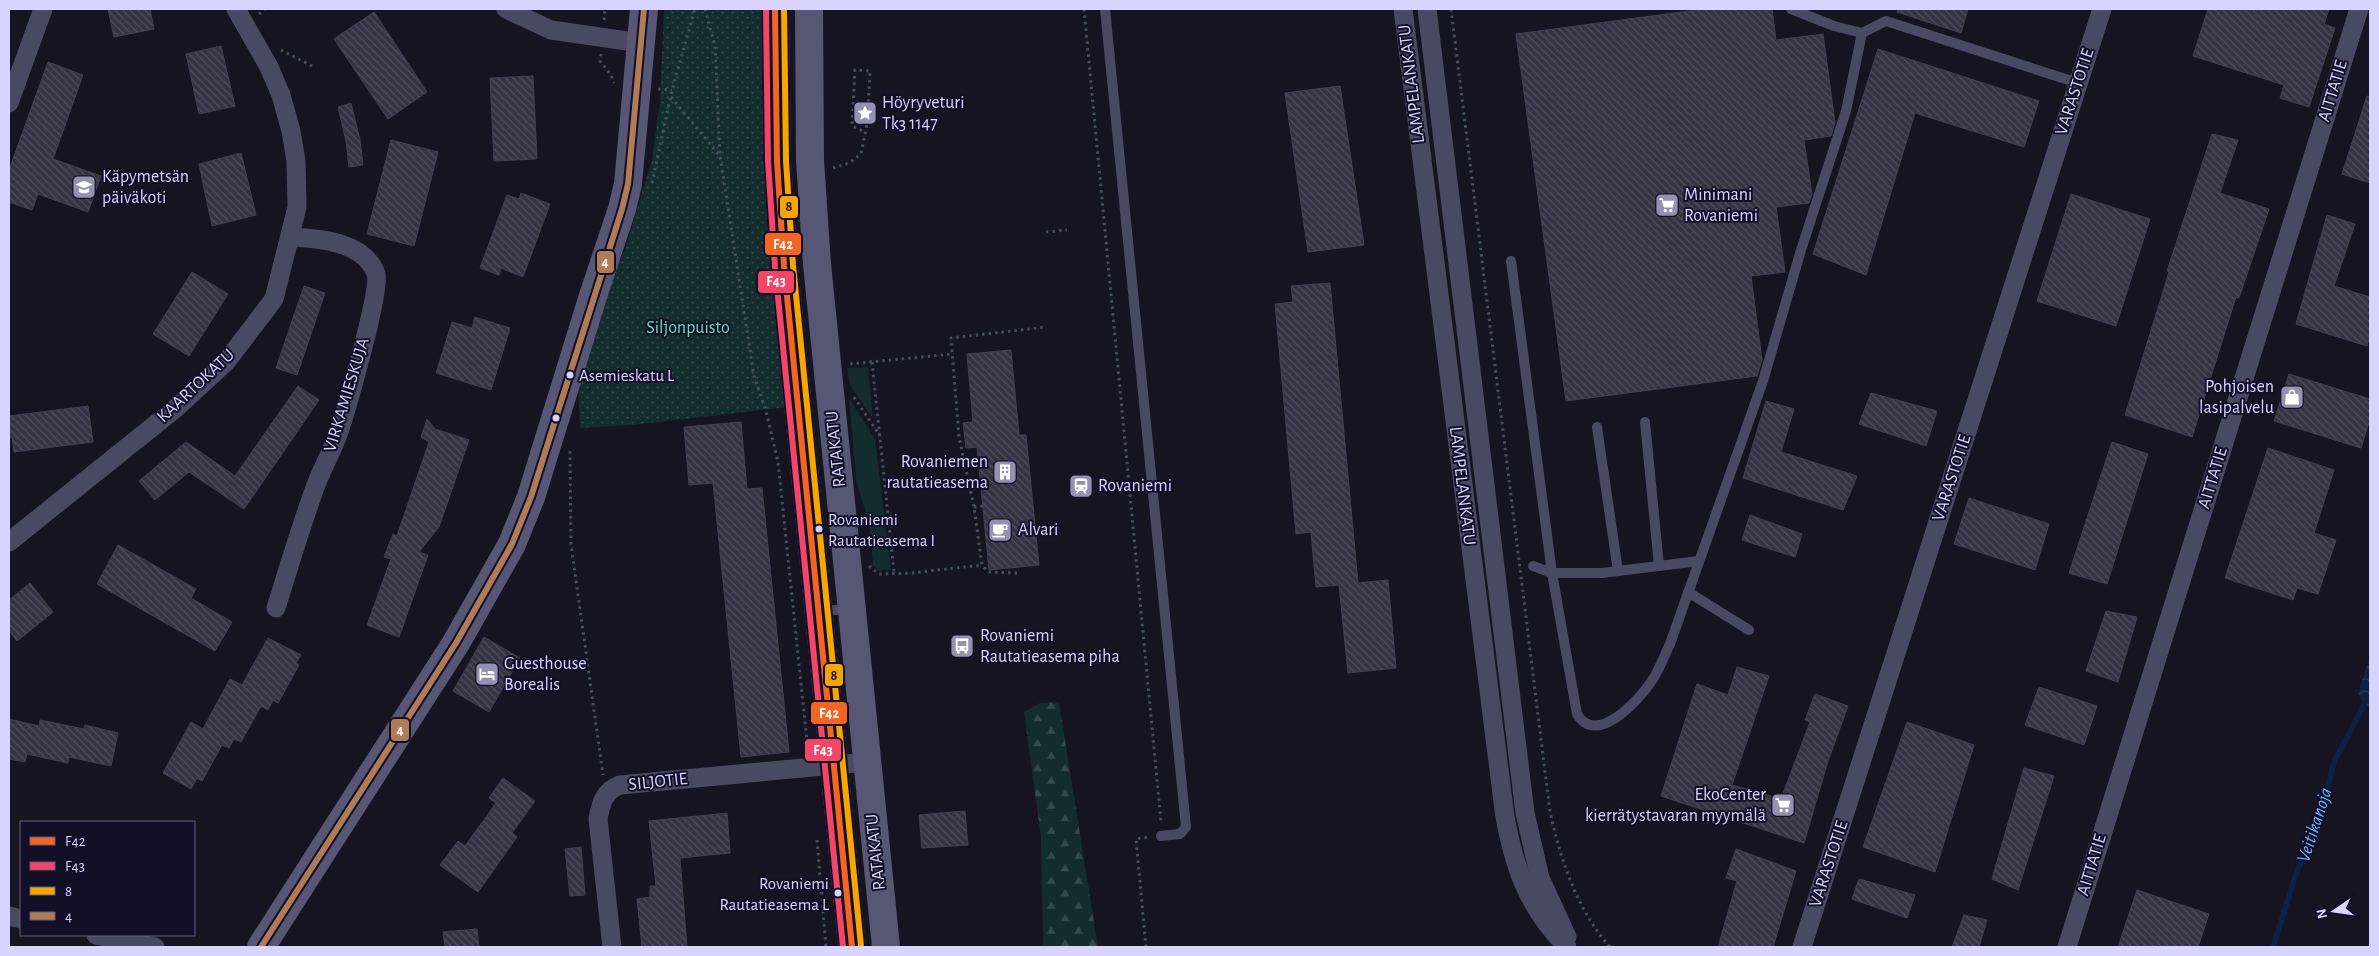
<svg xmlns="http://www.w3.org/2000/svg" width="2379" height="956" font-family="'Alegreya Sans',sans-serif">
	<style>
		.grass { fill: #132c2d }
		.forest { fill: url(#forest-firs) }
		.park { fill: url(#park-dots) }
		.water { fill: url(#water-waves) }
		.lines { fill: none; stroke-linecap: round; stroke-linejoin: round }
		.stream { stroke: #0d2144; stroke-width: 5.5 }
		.building { fill: url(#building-back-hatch); stroke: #433f54 }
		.path { stroke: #44505f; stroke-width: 3; stroke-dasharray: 2.5 4; stroke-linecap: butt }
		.lane { stroke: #4a4962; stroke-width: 10 }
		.street { stroke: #4a4962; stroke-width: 19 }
		.secondary { stroke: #575674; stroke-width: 28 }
		.bus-1-casing { stroke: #130f26; stroke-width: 10 }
		.bus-2-casing { stroke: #130f26; stroke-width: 10 }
		.bus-3-casing { stroke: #130f26; stroke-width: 10 }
		.bus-4-casing { stroke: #130f26; stroke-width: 10 }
		.bus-1 { stroke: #f26522; stroke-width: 6 }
		.bus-2 { stroke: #f34667; stroke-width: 6 }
		.bus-3 { stroke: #f7a600; stroke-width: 6 }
		.bus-4 { stroke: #b07c57; stroke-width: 6 }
		.bus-dot { fill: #d9d4ff; stroke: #130f26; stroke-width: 2 }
		.labels { text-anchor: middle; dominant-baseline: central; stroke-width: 4; stroke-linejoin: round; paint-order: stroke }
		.bus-label { font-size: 17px; fill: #d9d4ff; stroke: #130f26; text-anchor: start }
		.street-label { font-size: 18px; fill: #d9d4ff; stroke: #130f26 }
		.poi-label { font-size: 18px; fill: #d9d4ff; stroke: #130f26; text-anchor: start }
		.park-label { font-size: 18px; fill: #5fe0c0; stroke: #130f26 }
		.water-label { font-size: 19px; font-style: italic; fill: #62b6ff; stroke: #130f26 }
		.line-badge { stroke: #130f26; stroke-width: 2 }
		.badge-label { font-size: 14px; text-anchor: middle; font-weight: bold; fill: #fff }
		.pale-badge-label { font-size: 14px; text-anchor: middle; font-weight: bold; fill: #111 }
	</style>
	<defs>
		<pattern id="forest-firs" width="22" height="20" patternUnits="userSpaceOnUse" patternTransform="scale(1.25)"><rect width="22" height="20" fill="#132c2d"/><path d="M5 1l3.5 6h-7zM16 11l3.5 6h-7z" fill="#354a4c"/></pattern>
		<pattern id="park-dots" width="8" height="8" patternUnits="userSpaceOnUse" patternTransform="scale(1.25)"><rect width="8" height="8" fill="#132c2d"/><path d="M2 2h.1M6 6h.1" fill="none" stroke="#354a4c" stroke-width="1.8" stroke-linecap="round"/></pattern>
		<pattern id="water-waves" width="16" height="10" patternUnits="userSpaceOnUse" patternTransform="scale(1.25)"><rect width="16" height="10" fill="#0d2144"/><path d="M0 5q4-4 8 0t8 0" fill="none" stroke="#304060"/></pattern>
		<pattern id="building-back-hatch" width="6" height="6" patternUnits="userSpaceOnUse" patternTransform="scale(1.25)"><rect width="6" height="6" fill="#343243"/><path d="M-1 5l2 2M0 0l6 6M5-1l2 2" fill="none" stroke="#514f5f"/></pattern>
	</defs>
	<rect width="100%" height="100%" fill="#161421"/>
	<!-- grass -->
	<g class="grass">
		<path d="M868 367 873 419 850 385 847 368Z"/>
		<path d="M849 398 875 439 891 570 879 571 873 565 869 523 856 480Z"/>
	</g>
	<!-- forest -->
	<path class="forest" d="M1059 702 1098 947H1043L1041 837 1024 712 1040 703Z"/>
	<!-- park -->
	<path class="park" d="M664 9H762L763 115 768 237 788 407 632 425 580 428 578 385 605 292 625 249 652 160 660 100Z"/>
	<!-- water -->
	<path class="water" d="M2370 657V709L2364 705 2358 692Z"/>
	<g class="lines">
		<!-- stream -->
		<path class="stream" d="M2273 947 2295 877 2322 809 2334 762 2364 705"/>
	</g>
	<!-- building -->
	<g class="building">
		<path d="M108 9H150L154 29 114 37Z"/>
		<path d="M1704 9H1772L1776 40 1823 34 1835 123 1831 136 1804 140 1812 194 1809 203 1776 207 1785 272 1751 276 1762 360 1757 376 1566 401 1516 34Z"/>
		<path d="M1898 9H1968L1961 33 1897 12Z"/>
		<path d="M2208 9H2329L2324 24 2335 28 2309 107 2280 98 2284 85 2193 56Z"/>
		<path d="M374 12 427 92 388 119 334 39Z"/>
		<path d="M221 46 235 106 199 114 186 54Z"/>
		<path d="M1878 49 2039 101 2024 147 1915 113 1866 275 1813 254Z"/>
		<path d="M48 62 83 75 53 159 101 176 88 212 38 194 32 210 9 202V170Z"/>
		<path d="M533 76 537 159 494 161 490 78Z"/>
		<path d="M1340 86 1364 245 1308 252 1285 93Z"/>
		<path d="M2367 96 2370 97V183L2342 174Z"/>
		<path d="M351 103 360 140 363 165 349 167 346 141 338 107Z"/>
		<path d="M2212 134 2238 140 2220 193 2269 209 2239 298 2236 297 2192 437 2125 415 2169 272 2167 271Z"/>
		<path d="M391 140 438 152 414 246 367 234Z"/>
		<path d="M241 153 256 215 212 226 199 164Z"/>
		<path d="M521 193 550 204 523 277 501 268 499 275 480 268 507 195 519 199Z"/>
		<path d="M2071 194 2150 219 2116 326 2037 301Z"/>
		<path d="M2327 215 2355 224 2334 286 2370 297V336L2367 346 2296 324Z"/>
		<path d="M192 272 228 294 189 356 153 334Z"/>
		<path d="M1330 283 1358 583 1388 580 1396 668 1348 673 1339 585 1316 587 1311 532 1296 534 1275 304 1293 302 1291 286Z"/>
		<path d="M304 286 325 293 297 375 276 368Z"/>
		<path d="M475 317 510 328 491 390 436 373 452 322 472 328Z"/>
		<path d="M1011 350 1019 435H1026L1039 565 989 570 977 447 966 448 963 423 973 422 967 354Z"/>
		<path d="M2289 374 2370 399V419L2361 448 2274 421Z"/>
		<path d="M298 386 319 400 244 509 189 472 155 500 139 481 186 442 235 476Z"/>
		<path d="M1871 393 1937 411 1926 446 1859 424Z"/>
		<path d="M1766 401 1794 409 1781 452 1857 476 1843 510 1743 478Z"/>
		<path d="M88 406 93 442 14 452 12 437 9 438V416Z"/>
		<path d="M427 419 435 429 469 440 439 527 419 552 428 555 399 637 367 625 391 559 384 557 393 534 397 536 429 442 421 437Z"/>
		<path d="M741 422 747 489 762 488 789 752 741 757 713 483 689 485 684 427Z"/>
		<path d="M2112 442 2148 454 2107 584 2069 573Z"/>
		<path d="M2268 448 2334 470 2314 533 2336 540 2318 594 2297 588 2293 600 2225 578Z"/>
		<path d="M1969 498 2049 524 2035 570 1954 544Z"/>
		<path d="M1750 515 1802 534 1795 557 1742 540Z"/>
		<path d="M118 545 196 589 191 598 232 622 215 651 97 584Z"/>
		<path d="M30 583 53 612 17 641 9 631V600Z"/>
		<path d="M2106 611 2137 617 2118 682 2086 671Z"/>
		<path d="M484 637 520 658 489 712 453 691Z"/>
		<path d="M268 638 301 655 296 663 299 665 278 703 273 700 268 710 261 706 241 742 234 739 229 748 222 745 202 781 197 778 191 789 163 773 191 722 203 729 230 679 242 685Z"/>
		<path d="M1737 667 1769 676 1732 785 1781 799 1810 722 1805 720 1815 694 1848 706 1828 761 1804 843 1661 796 1697 684 1728 695Z"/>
		<path d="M2039 687 2097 706 2084 745 2025 725Z"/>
		<path d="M9 719 39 726 40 720 84 729 85 725 118 733 111 766 69 757 68 763 27 754 25 762 9 759Z"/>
		<path d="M1907 722 1974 745 1935 872 1863 847Z"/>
		<path d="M2024 768 2054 776 2018 890 1992 879Z"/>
		<path d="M503 778 535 801 512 833 517 837 478 892 440 865 458 841 465 846 496 803 489 798Z"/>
		<path d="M965 811 968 845 922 848 919 815Z"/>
		<path d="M727 813 730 853 680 858 687 947H642L637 899 650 897V886H656L649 821Z"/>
		<path d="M581 847 585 895 570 896 565 849Z"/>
		<path d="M1736 849 1796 871 1773 947H1718L1737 881 1726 878Z"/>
		<path d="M1859 879 1915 895 1907 918 1852 899Z"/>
		<path d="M2137 890 2209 914 2198 947H2118Z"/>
		<path d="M1964 915 1987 920 1979 947H1952Z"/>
		<path d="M477 929 479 947H445L443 932Z"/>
	</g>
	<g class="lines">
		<!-- path -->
		<g class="path">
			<path d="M705 9 715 46 720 156 754 376 766 411 778 462 808 751"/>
			<path d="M1084 9 1161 822"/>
			<path d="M1451 9 1550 812C1561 861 1577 910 1610 947"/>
			<path d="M259 14 265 9"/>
			<path d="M604 20 605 9"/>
			<path d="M281 50 314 67"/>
			<path d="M601 54 600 61 611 75 614 83"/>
			<path d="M658 89 672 90"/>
			<path d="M671 97 720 156"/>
			<path d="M833 168 849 163 861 154 867 124 870 71 855 70 852 126 865 132"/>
			<path d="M652 183 672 90 695 9"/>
			<path d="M1046 232 1067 230"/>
			<path d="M872 362 894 572"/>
			<path d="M850 364 952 354"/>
			<path d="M854 397 880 436"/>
			<path d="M570 451 571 544 603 775"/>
			<path d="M974 507 983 506"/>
			<path d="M869 566 879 574 912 573 982 565"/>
			<path d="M1017 573 988 572 982 565 974 507 959 437 951 338 1046 327"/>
			<path d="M817 840 826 947"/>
			<path d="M1146 947 1136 839 1149 837"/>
		</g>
		<!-- lane -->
		<g class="lane">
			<path d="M1105 9 1186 827 1180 834 1161 836"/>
			<path d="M1791 9 1834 26 1862 33 1886 21 2078 83"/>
			<path d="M1511 261 1552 573 1577 714C1596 747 1638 701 1651 682 1659 671 1664 656 1670 644L1763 381 1801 250 1846 111 1862 33"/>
			<path d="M1645 422 1659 566"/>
			<path d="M1597 427 1618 571"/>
			<path d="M1533 566 1552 573H1602L1699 561"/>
			<path d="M1688 592 1749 630"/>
			<path d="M819 612 851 608"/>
		</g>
		<!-- street -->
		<g class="street">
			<path d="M506 9 551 30 641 43"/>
			<path d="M1403 9 1505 817C1515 871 1529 908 1567 947"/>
			<path d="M1427 9 1525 813 1540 878 1567 937"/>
			<path d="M9 103 43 9"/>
			<path d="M9 542 176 408 226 362 274 299 297 207 296 161 291 131 281 95 269 67 236 9"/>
			<path d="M276 608C289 567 301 525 316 485 323 466 334 448 340 429 347 407 381 290 376 274 365 242 319 238 291 237"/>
			<path d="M9 916 21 919"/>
			<path d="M96 935 155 947"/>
			<path d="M612 947 598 819C601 803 604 791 620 785L867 762"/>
			<path d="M1802 947 2102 9"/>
			<path d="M2067 947 2359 9"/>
		</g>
		<!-- secondary -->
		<g class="secondary">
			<path d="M775 9 777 161 784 266 852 947"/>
			<path d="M809 9 810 160 817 264 886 947"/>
			<path d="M261 947 456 643 512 544 531 497 593 296 622 209 628 184 644 9"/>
		</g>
		<!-- bus-1 casing -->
		<g class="bus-1-casing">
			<path id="bus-1" d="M775 9 777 161 784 266 852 947"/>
		</g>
		<!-- bus-2 casing -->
		<g class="bus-2-casing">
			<path id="bus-2" d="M766 9 768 161 775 267 843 947"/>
		</g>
		<!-- bus-3 casing -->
		<g class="bus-3-casing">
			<path id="bus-3" d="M784 9 786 161 793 265 861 946"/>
		</g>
		<!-- bus-4 casing -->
		<g class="bus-4-casing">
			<path id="bus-4" d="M261 947 456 643 512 544 531 497 622 209 628 184 644 9"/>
		</g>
		<!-- bus-1 -->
		<use href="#bus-1" class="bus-1"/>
		<!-- bus-2 -->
		<use href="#bus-2" class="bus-2"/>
		<!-- bus-3 -->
		<use href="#bus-3" class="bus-3"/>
		<!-- bus-4 -->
		<use href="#bus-4" class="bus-4"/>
	</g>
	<!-- icons -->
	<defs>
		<g id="sight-square" transform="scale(1.25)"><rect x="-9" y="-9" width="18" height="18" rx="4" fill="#9591b1" stroke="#130f26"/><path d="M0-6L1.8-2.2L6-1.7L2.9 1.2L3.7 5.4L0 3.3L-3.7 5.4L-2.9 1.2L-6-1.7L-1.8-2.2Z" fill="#fff"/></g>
		<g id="school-square" transform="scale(1.25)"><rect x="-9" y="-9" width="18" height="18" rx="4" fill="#9591b1" stroke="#130f26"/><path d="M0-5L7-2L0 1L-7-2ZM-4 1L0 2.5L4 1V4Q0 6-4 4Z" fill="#fff"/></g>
		<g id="supermarket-square" transform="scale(1.25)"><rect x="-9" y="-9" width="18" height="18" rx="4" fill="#9591b1" stroke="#130f26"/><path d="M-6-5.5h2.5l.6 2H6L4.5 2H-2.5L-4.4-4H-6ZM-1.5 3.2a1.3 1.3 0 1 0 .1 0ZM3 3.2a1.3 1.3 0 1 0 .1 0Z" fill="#fff"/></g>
		<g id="shop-square" transform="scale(1.25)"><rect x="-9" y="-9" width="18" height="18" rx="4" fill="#9591b1" stroke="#130f26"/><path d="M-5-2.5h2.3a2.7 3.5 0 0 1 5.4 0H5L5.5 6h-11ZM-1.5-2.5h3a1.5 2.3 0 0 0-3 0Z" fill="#fff"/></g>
		<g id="building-square" transform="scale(1.25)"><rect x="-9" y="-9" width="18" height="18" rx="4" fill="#9591b1" stroke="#130f26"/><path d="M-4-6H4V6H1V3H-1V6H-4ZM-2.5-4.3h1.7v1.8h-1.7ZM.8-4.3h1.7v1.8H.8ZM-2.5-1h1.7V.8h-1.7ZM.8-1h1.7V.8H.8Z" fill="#fff"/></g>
		<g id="station-square" transform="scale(1.25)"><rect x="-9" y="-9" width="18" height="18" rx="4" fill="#9591b1" stroke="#130f26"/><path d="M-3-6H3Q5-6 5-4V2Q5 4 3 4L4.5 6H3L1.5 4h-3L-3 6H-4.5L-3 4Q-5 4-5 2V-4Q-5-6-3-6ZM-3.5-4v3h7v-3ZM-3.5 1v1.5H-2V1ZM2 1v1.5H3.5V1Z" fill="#fff"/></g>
		<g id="cafe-square" transform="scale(1.25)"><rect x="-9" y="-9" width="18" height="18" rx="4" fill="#9591b1" stroke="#130f26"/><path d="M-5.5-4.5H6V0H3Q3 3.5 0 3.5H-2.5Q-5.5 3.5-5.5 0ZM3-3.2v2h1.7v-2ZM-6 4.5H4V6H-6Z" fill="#fff"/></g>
		<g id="bus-square" transform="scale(1.25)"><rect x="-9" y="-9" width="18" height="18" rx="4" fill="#9591b1" stroke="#130f26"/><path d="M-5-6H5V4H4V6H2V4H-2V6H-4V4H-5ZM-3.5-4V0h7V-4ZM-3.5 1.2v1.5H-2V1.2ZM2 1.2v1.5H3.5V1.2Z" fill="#fff"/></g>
		<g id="hotel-square" transform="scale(1.25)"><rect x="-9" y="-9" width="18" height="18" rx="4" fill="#9591b1" stroke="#130f26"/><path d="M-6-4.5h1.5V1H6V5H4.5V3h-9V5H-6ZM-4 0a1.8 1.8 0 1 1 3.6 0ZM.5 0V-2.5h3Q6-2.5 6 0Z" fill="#fff"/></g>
	</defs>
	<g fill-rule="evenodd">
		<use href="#sight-square" x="865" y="113"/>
		<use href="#school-square" x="84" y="187"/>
		<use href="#supermarket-square" x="1667" y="205"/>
		<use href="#shop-square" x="2292" y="397"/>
		<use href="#building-square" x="1005" y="472"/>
		<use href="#station-square" x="1081" y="486"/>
		<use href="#cafe-square" x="1000" y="530"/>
		<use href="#bus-square" x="962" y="646"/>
		<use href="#hotel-square" x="487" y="674"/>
		<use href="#supermarket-square" x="1783" y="805"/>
	</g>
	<!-- markers -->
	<g class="bus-dot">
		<circle cx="570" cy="375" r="4.5"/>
		<circle cx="556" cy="418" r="4.5"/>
		<circle cx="819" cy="529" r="4.5"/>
		<circle cx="838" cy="893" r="4.5"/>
	</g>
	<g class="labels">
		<!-- bus labels -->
		<g class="bus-label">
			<text x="579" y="375">Asemieskatu L</text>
			<text x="828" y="519">Rovaniemi<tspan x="828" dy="21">Rautatieasema I</tspan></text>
			<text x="829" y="883" text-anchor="end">Rovaniemi<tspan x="829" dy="21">Rautatieasema L</tspan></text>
		</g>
		<!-- street labels -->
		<g class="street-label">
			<text transform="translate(1412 84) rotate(-97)">LAMPELANKATU</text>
			<text transform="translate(2333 91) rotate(-73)">AITTATIE</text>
			<text transform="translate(2075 92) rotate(-72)">VARASTOTIE</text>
			<text transform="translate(196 386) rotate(-43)">KAARTOKATU</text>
			<text transform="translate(347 395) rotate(-73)">VIRKAMIESKUJA</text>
			<text transform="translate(836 449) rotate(-96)">RATAKATU</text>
			<text transform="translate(1952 478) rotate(-72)">VARASTOTIE</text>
			<text transform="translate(2213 478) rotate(-73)">AITTATIE</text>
			<text transform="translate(1462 486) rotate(83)">LAMPELANKATU</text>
			<text transform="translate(658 782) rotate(-6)">SILJOTIE</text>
			<text transform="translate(876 852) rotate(-96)">RATAKATU</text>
			<text transform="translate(1829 864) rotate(-72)">VARASTOTIE</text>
			<text transform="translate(2092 865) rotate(-73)">AITTATIE</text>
		</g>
		<!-- poi labels -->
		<g class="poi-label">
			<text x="882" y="103">Höyryveturi<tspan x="882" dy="21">Tk3 1147</tspan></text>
			<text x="102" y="177">Käpymetsän<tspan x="102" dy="21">päiväkoti</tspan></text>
			<text x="1684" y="195">Minimani<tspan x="1684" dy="21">Rovaniemi</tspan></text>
			<text x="2274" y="387" text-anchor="end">Pohjoisen<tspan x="2274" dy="21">lasipalvelu</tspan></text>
			<text x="988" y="462" text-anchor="end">Rovaniemen<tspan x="988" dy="21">rautatieasema</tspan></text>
			<text x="1098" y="486">Rovaniemi</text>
			<text x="1018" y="530">Alvari</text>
			<text x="980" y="636">Rovaniemi<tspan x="980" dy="21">Rautatieasema piha</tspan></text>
			<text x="504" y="664">Guesthouse<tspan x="504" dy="21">Borealis</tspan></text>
			<text x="1766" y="795" text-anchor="end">EkoCenter<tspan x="1766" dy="21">kierrätystavaran myymälä</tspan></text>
		</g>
		<!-- park labels -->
		<g class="park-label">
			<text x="688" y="328">Siljonpuisto</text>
		</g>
		<!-- water labels -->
		<g class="water-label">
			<text transform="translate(2315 825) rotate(-72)">Veitikanoja</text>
		</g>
	</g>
	<g class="line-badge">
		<rect x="779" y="195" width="20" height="24" rx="5" fill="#f7a600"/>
		<rect x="764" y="232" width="38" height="24" rx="5" fill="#f26522"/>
		<rect x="596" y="250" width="19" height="24" rx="5" fill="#b07c57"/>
		<rect x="757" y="270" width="38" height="24" rx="5" fill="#f34667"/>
		<rect x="824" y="663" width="20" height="24" rx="5" fill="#f7a600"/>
		<rect x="810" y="701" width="38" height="24" rx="5" fill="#f26522"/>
		<rect x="390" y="718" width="20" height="24" rx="5" fill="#b07c57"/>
		<rect x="804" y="738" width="38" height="24" rx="5" fill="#f34667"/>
	</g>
	<g class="badge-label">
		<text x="783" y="249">F42</text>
		<text x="605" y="267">4</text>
		<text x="776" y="286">F43</text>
		<text x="829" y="718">F42</text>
		<text x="400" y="735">4</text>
		<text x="823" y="755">F43</text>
	</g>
	<g class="pale-badge-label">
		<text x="789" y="211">8</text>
		<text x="834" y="680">8</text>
	</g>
	<!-- border -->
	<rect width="2379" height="956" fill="none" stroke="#d9d4ff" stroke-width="20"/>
	<!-- legend -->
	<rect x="20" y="821" width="175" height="115" fill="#130f26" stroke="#625e7d"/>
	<rect x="30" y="837" width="25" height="8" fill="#f26522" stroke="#625e7d"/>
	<text x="65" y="846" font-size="15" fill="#d9d4ff">F42</text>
	<rect x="30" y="862" width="25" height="8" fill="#f34667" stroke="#625e7d"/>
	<text x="65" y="871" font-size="15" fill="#d9d4ff">F43</text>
	<rect x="30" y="887" width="25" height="8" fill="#f7a600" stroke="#625e7d"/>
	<text x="65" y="896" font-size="15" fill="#d9d4ff">8</text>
	<rect x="30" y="912" width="25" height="8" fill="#b07c57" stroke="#625e7d"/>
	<text x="65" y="921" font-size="15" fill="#d9d4ff">4</text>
	<!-- north arrow -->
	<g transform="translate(2334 911) rotate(257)" stroke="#130f26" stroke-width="4" paint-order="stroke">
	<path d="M0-4L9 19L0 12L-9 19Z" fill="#d9d4ff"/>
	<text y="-8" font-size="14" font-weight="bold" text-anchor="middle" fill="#d9d4ff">N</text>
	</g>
</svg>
